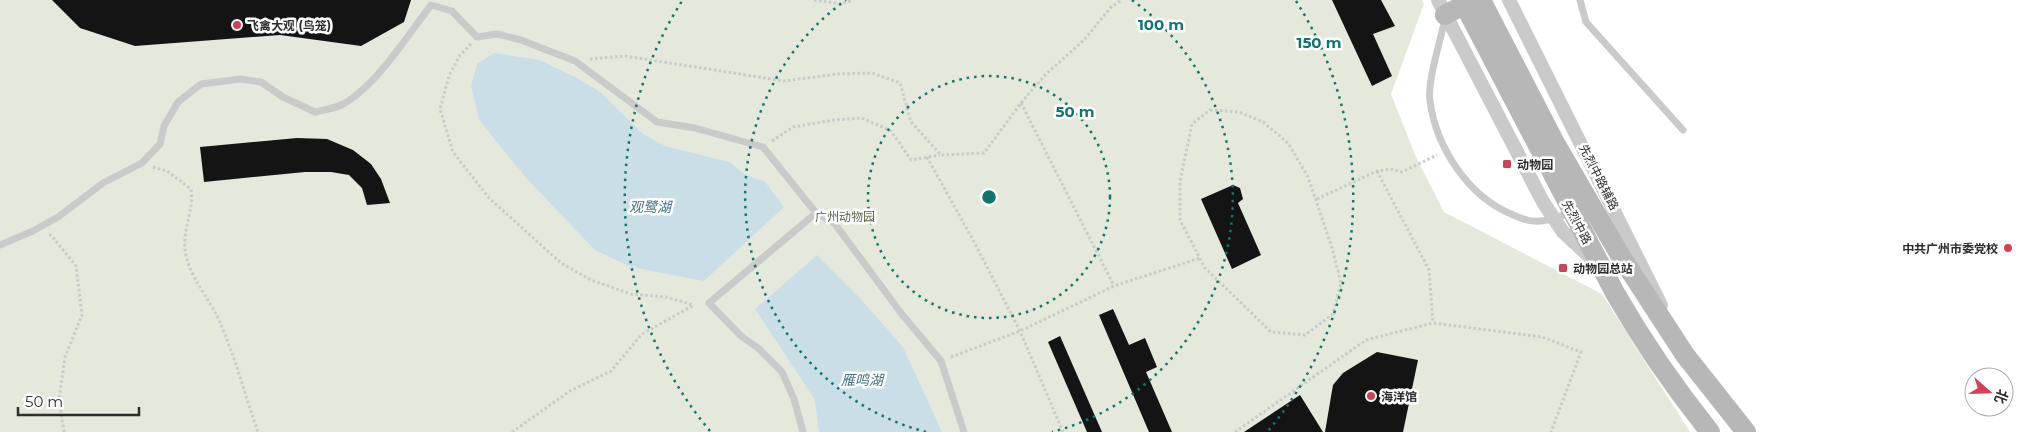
<svg xmlns="http://www.w3.org/2000/svg" width="2029" height="432" font-family="Montserrat,'Noto Sans SC',sans-serif">
<style>
.green{fill:#e4e9dc}
.water{fill:#cadee7}
.building{fill:#141414}
.lines{fill:none;stroke-linecap:round;stroke-linejoin:round}
.path{stroke:#cacaca;stroke-width:3;stroke-dasharray:2.5 2.5;stroke-linecap:butt}
.service{stroke:#cacaca;stroke-width:7}
.minor{stroke:#cacaca;stroke-width:14}
.secondary{stroke:#b7b7b7;stroke-width:20}
.ring{fill:none;stroke:#0f766e;stroke-width:2.5;stroke-dasharray:2.5 5}
.poi-dot{fill:#d34056;stroke:#fff;stroke-width:2}
.labels{text-anchor:middle;dominant-baseline:central;stroke-width:5;stroke-linejoin:round;paint-order:stroke}
.poi-label{font-size:12px;font-weight:bold;fill:#2d2d2d;stroke:#fff;text-anchor:start}
.street-label{font-size:12px;fill:#2d2d2d;stroke:#fff}
.park-label{font-size:12px;fill:#53643f;stroke:#fff}
.water-label{font-size:14px;font-style:italic;fill:#447287;stroke:#fff}
.centre{fill:#0f766e;stroke:#fff;stroke-width:2.5}
.ring-label{font-size:15px;text-anchor:middle;font-weight:bold;fill:#0f766e;stroke:#fff;stroke-width:5;stroke-linejoin:round;paint-order:stroke}
</style>
<rect width="100%" height="100%" fill="#fff"/>
<!-- green -->
<polygon class="green" points="0,0 1422,0 1424,4 1391,94 1415,155 1444,212 1602,294 1690,432 0,432"/>
<!-- water -->
<g class="water">
<polygon points="494,53 540,60 577,78 599,91 643,134 665,146 730,162 744,174 765,182 784,207 704,281 631,267 595,250 528,180 495,140 479,119 471,86 477,64"/>
<polygon points="817,255 859,297 903,347 942,432 819,432 815,400 755,309"/>
</g>
<!-- building -->
<g class="building">
<polygon points="52,0 411,0 404,22 361,46 280,35 135,46 80,28"/>
<polygon points="1332,0 1381,0 1395,26 1373,34 1392,76 1372,86"/>
<polygon points="297,138 327,139 353,150 371,164 381,179 390,203 367,205 362,188 349,175 331,172 305,172 204,182 200,147"/>
<polygon points="1233,185 1240,188 1243,199 1238,203 1261,255 1232,269 1201,199"/>
<polygon points="1113,309 1129,345 1145,338 1157,367 1146,372 1172,432 1149,432 1099,315"/>
<polygon points="1060,336 1102,432 1087,432 1048,342"/>
<polygon points="1377,352 1418,360 1403,432 1325,432 1333,385 1343,373"/>
<polygon points="1300,395 1323,432 1244,432"/>
</g>
<g class="lines">
<!-- path -->
<g class="path">
<polyline points="814,0 841,4 853,0"/>
<polyline points="471,44 460,55 449,76 440,109 453,152 489,198 561,263 591,280 631,294 666,297 693,305"/>
<polyline points="590,59 625,56 784,81 837,74 872,73 900,83 911,122 941,155 984,153 1021,103 1045,75 1084,40 1111,7 1122,0"/>
<polyline points="1021,103 1114,286"/>
<polygon points="1210,110 1239,112 1263,122 1288,143 1308,177 1332,248 1341,283 1333,314 1305,335 1271,332 1205,268 1180,220 1180,181 1192,124"/>
<polyline points="772,141 793,127 834,120 862,118 891,131 911,160 940,155"/>
<polyline points="927,157 973,240 1020,331 1063,432"/>
<path d="M153,167L167,171L191,189C194,210 183,228 185,249C188,276 208,296 219,320C235,356 245,395 258,432"/>
<polyline points="1377,171 1429,270 1433,323"/>
<polyline points="1317,199 1377,171 1390,169 1402,172 1437,155"/>
<polyline points="49,235 51,235 76,266 82,315 65,357 59,400 64,432"/>
<polyline points="951,357 1020,331 1114,286 1200,258"/>
<polyline points="512,432 570,391 611,371 642,334 694,305"/>
<polyline points="1235,432 1366,340 1433,323 1542,337 1581,352 1551,432"/>
</g>
<!-- service -->
<g class="service">
<polyline points="1580,0 1586,22 1683,130"/>
<path d="M1445,18C1441,40 1427,81 1430,101C1436,147 1468,196 1511,214C1518,217 1526,221 1533,221C1546,222 1558,217 1570,213"/>
<path d="M0,245L33,231L58,217L103,183L142,163L160,144L164,126L178,102L201,84L241,79L261,82L283,97L315,112C323,110 333,109 341,105C374,89 408,35 431,5L452,11L477,37L497,34L521,40L575,61L657,122L695,128L763,147L816,213L835,224L901,313L941,361L964,432"/>
<polyline points="803,432 794,399 782,372 758,348 741,336 709,303 816,213"/>
</g>
<!-- minor -->
<g class="minor">
<polyline points="1438,0 1543,202 1563,232 1594,261"/>
<polyline points="1509,0 1661,305"/>
</g>
<!-- secondary -->
<g class="secondary">
<path d="M1462,0L1615,293C1643,342 1674,387 1710,432"/>
<polyline points="1481,0 1555,143 1620,255 1685,355 1746,432"/>
<polyline points="1445,15 1464,5"/>
</g>
</g>
<!-- distance rings -->
<g class="ring">
<circle cx="989" cy="197" r="121"/>
<path d="M926 432A243 243 0 0 1 846 0M1132 0A243 243 0 0 1 1052 432"/>
<path d="M710 431A364 364 0 0 1 682 1M1296 1A364 364 0 0 1 1268 431"/>
</g>
<!-- markers -->
<g class="poi-dot">
<circle cx="237" cy="25" r="5"/>
<rect x="1502" y="159" width="10" height="10" rx="2.5"/>
<circle cx="2008" cy="248" r="5"/>
<rect x="1558" y="263" width="10" height="10" rx="2.5"/>
<circle cx="1371" cy="396" r="5"/>
</g>
<g class="labels">
<!-- poi labels -->
<g class="poi-label">
<text x="247" y="25">飞禽大观 (鸟笼)</text>
<text x="1517" y="164">动物园</text>
<text x="1998" y="248" text-anchor="end">中共广州市委党校</text>
<text x="1573" y="268">动物园总站</text>
<text x="1381" y="396">海洋馆</text>
</g>
<!-- street labels -->
<g class="street-label">
<text transform="translate(1599 177) rotate(63)">先烈中路辅路</text>
<text transform="translate(1577 222) rotate(62)">先烈中路</text>
</g>
<!-- park labels -->
<g class="park-label">
<text x="845" y="216">广州动物园</text>
</g>
<!-- water labels -->
<g class="water-label">
<text x="650" y="207">观鹭湖</text>
<text x="862" y="380">雁鸣湖</text>
</g>
</g>
<circle cx="989" cy="197" r="8" class="centre"/>
<g class="ring-label">
<text x="1161" y="30">100 m</text>
<text x="1319" y="48">150 m</text>
<text x="1075" y="117">50 m</text>
</g>
<!-- north arrow -->
<g transform="translate(1989 392) rotate(110)"><circle r="24" fill="#ffffff" stroke="#ababab"/>
<path d="M0-4L9 19L0 12L-9 19Z" fill="#d34056"/>
<text y="-8" font-size="14" font-weight="bold" text-anchor="middle" fill="#2d2d2d">北</text>
</g>
<!-- scale -->
<path d="M18 407v8h121v-8" fill="none" stroke="#2d2d2d" stroke-width="2.5"/>
<text x="25" y="407" font-size="15" fill="#2d2d2d" stroke="#ffffff" stroke-width="4" paint-order="stroke">50 m</text>
</svg>
